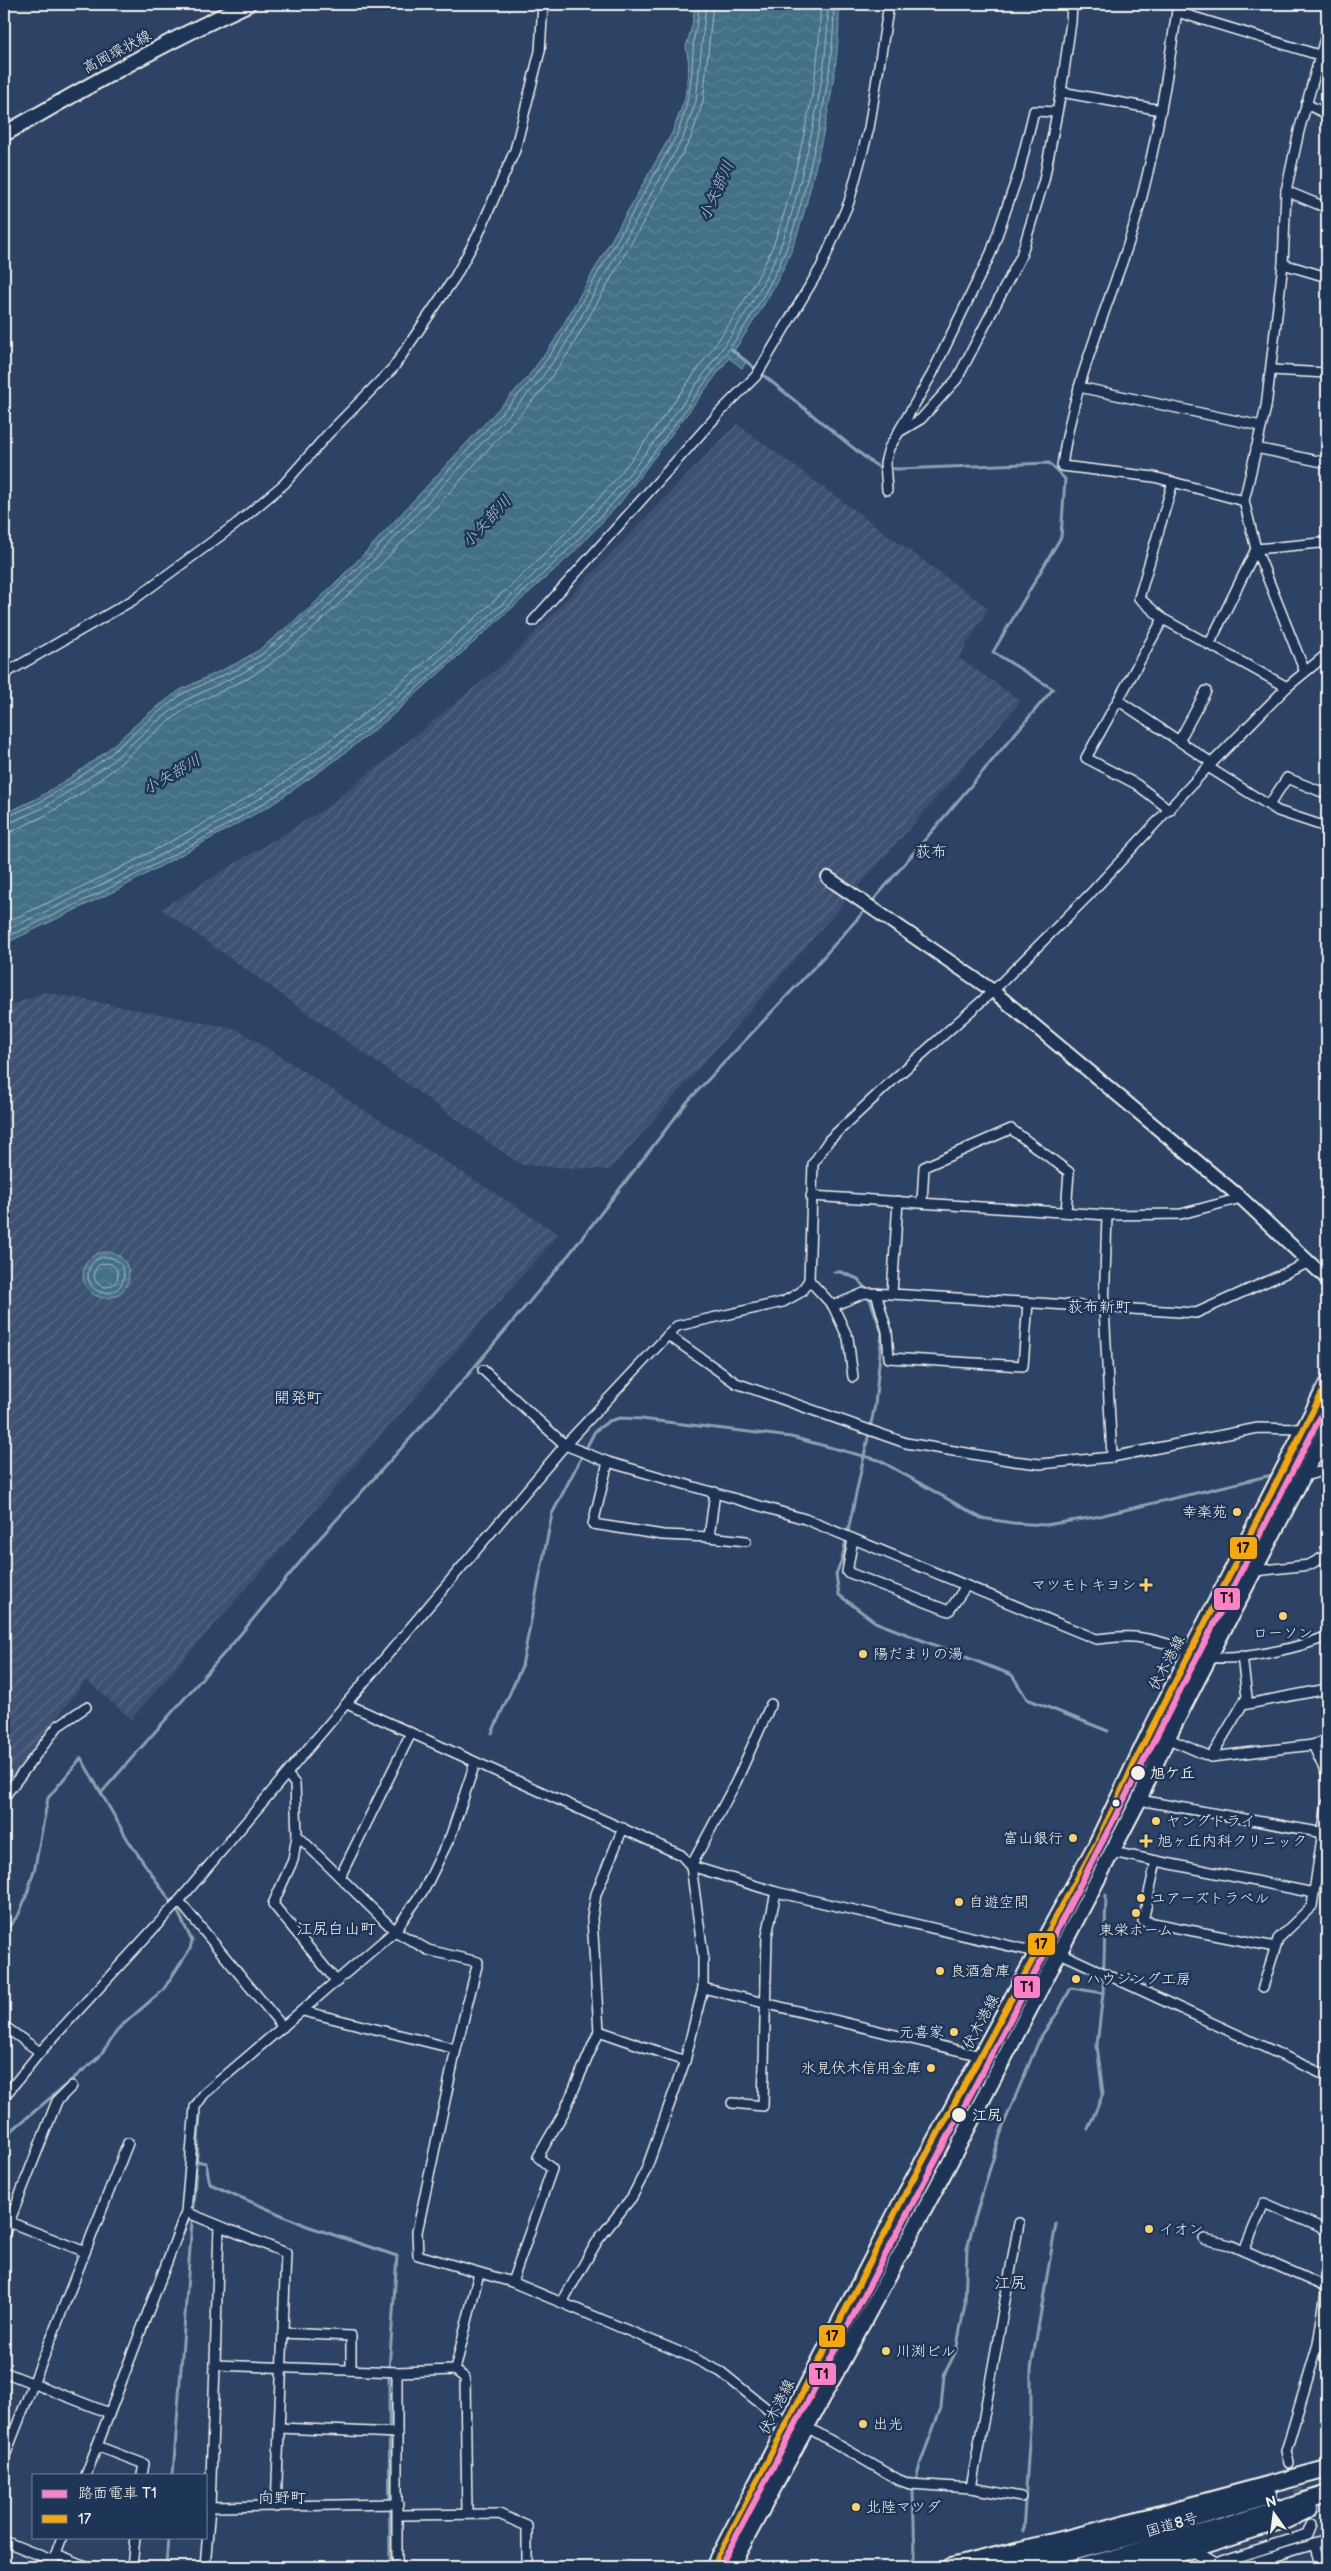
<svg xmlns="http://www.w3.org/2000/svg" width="1331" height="2571" font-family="'Balsamiq Sans','Klee One',sans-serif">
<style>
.industrial{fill:url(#industrial-furrows)}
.water{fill:url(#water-waves);stroke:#8aa3ae}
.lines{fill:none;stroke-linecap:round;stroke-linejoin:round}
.shore{stroke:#adbdc1;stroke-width:1}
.stream{stroke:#8aa3ae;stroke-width:3}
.street-tunnel{stroke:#4a5d7a;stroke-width:9;stroke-dasharray:9 4.5;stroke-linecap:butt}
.street-casing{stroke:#f4f1e8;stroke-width:12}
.secondary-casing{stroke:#f4f1e8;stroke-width:16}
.primary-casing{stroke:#f4f1e8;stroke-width:18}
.highway-casing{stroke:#f4f1e8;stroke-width:20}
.street{stroke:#1d3557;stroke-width:9}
.secondary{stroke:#1d3557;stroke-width:12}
.primary{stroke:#1d3557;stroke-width:14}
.highway{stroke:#1d3557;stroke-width:16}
.tram{stroke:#f4f1e8;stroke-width:1}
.bus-1-casing{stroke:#1d3557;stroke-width:10}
.bus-1{stroke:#f7a806;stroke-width:6}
.tram-1-casing{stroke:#1d3557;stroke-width:10}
.tram-1{stroke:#ff80c5;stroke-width:6}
.poi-dot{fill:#ffd166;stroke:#1d3557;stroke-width:2}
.stop-dot{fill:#f4f1e8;stroke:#1d3557;stroke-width:2}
.labels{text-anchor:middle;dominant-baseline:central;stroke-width:5;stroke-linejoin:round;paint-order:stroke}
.street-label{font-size:15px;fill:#f4f1e8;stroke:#1d3557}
.poi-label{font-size:15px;fill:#f4f1e8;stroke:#1d3557;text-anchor:start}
.stop-label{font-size:15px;font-weight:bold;fill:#f4f1e8;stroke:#1d3557;text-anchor:start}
.water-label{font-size:16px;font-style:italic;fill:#b6c4c6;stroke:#1d3557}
.neighbourhood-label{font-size:16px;fill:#f4f1e8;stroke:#1d3557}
.line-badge{stroke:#1d3557;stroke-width:2}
.pale-badge-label{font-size:14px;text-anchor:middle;font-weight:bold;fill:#111}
</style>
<defs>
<pattern id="industrial-furrows" width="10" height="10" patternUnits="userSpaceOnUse" patternTransform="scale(1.25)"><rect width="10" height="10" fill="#3c5173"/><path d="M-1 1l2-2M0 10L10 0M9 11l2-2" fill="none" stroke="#596a87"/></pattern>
<pattern id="water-waves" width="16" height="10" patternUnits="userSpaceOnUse" patternTransform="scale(1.25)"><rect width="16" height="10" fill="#436f87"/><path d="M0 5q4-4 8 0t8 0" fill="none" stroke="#5f8498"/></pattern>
</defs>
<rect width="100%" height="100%" fill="#2c4366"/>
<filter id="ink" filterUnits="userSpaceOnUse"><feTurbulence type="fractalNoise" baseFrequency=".02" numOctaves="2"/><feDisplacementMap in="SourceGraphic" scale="10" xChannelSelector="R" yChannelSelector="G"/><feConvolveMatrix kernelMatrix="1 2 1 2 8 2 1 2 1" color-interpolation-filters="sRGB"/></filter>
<g filter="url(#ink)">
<!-- industrial -->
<g class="industrial">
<polygon points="737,424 988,608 959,658 1021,701 610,1170 521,1165 161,909 329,806 509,659"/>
<polygon points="44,992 237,1029 559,1234 131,1719 86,1680 4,1787 4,1008"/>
</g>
<!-- water -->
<g class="water">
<path d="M695,4H839C840,60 828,114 815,169C807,201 800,233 786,263C771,295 753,323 733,352L746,363L742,368L729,358L619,504L572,554L388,719L333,762L271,805L121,888L4,944V814L38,798L71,777L103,754L148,714L180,690L237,663L259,650L310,608L365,553L527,378L553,343L672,133L685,99L689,64L686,47L692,26Z"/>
<circle cx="106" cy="1275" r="23"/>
</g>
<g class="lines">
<!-- shore -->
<g class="shore">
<path d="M4,818L40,802L74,781L106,758L151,718L182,694L239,668L262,654L313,611L369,557L531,381L557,345L677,135C688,105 692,83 693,51C693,35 699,20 699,4"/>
<polyline points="4,825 43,808 77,786 110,763 155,723 186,700 242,673 265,659 318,616 373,561 536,385 563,348 683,138 696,101 706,4"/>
<polyline points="4,832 13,831 46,815 82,793 115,768 160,728 189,706 247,679 269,665 306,635 378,567 437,506 542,390 569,352 690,140 703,102 713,4"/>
<path d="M4,923C92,883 181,840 263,788C326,746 385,698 441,648C497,599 551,550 601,496C634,459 663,417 692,377C720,338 748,300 768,257C782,227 789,195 797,164C810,110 821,59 820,4"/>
<path d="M4,931C93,890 182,847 265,795C330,754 389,705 446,654C502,605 557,555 607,500C640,463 670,421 699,381C727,342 755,303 775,259C789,229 796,197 804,165C817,111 828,59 828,4"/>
<path d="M4,938C94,897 183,853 267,801C331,762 389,713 445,663C502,612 560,561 612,504C645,467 675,424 704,384C733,344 761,306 781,261C795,231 802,199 810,167C823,112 834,60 834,4"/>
<circle cx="106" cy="1275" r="18"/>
<circle cx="106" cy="1275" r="12"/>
</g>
<!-- stream -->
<g class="stream">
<polyline points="731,349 867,459 880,468 899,469 1049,463 1065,479 1061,537 993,652 1053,689 871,903"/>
<polyline points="834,1272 841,1272 858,1279 867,1291 882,1333 875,1405 842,1559 836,1574 839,1595 875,1622 1012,1675 1027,1699 1108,1731"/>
<polyline points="1315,1462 1327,1459"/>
<polyline points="1286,1471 1302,1466"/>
<polyline points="492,1733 522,1666 552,1514 595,1431 609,1421 620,1418 641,1419 791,1437 863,1456 879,1460 981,1518 1013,1523 1046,1525 1095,1517 1276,1474"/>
<polyline points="102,1792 234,1642 319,1539 466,1377 567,1257 688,1101 817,964 867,908"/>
<polyline points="4,1933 19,1914 27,1894 35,1867 48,1798 81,1758 128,1840 178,1912 192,1941 190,1949 163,1990 119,2028 99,2057 4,2137"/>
<polyline points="1088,2129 1103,2094 1097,2045 1103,1993 1106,1895"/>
<polyline points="196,2161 206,2163 210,2184 307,2226 397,2256 389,2370 390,2567"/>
<polyline points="173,2475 200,2115"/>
<polyline points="1023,2531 1031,2415 1031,2369 1056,2224"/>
<polyline points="912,2564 915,2555 913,2492 921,2461 941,2408 944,2375 956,2351 965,2304 967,2249 974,2221 1003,2126 1040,2038 1058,2012 1071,1988 1103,1993"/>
<polyline points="166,2567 168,2537"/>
</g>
<!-- street-tunnel -->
<polyline class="street-tunnel" points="1289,2463 1311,2525"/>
<!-- street casing -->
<g class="street-casing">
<g id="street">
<path d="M1178,4C1166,85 1153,167 1128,245C1103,319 1072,389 1062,466L1154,477L1244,501"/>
<polyline points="1177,12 1319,55"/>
<polyline points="1061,92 1161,110"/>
<polyline points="1306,104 1327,114"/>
<polyline points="1286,191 1327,208"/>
<polyline points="1283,264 1327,277"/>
<polyline points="1271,370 1327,373"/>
<polyline points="1079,387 1261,426"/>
<polyline points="899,431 932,374 991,253 1019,172 1034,111 1057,112"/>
<polyline points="1256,448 1327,463"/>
<polyline points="887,490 885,463 889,448 899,432 921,419 957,379 1021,256 1044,180 1061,92 1071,22 1072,4"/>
<polyline points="1163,619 1139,598 1173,482"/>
<polyline points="533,621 722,410 756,376 821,267 849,202 869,128 889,4"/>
<polyline points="1209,645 1256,549 1320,543"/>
<polyline points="1305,672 1256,549 1244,501 1266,407 1283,264 1286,191 1299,131 1327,31"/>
<polyline points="4,674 133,600 235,525 284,484 328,434 393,368 455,277 478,235 515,150 540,51 543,4"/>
<polyline points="1119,701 1212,763"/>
<polyline points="1179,741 1206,691"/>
<polyline points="1208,767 1278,811 1323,826"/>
<polyline points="1269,805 1287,778 1327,794"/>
<polyline points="1170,810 1136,784 1086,758 1163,619 1287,687"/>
<polyline points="811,1196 1107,1215 1181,1214 1241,1198"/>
<polyline points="898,1201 892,1294 1196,1313 1310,1262"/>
<polyline points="922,1202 924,1167 1011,1129 1069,1172 1066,1212"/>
<polyline points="1107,1215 1104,1308 1112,1457"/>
<polyline points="809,1280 833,1306 848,1338 853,1377"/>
<polyline points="876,1293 887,1331 889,1358 1023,1366 1028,1303"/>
<polyline points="833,1306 864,1293 892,1294"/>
<polyline points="668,1335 736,1383 906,1443 1014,1461 1040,1464 1112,1457 1258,1428 1303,1429"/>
<path d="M483,1370L565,1445L608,1462L805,1519L1096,1639C1108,1638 1122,1636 1134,1637C1161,1639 1186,1651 1212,1657C1237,1662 1303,1647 1327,1636"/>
<polyline points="608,1462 593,1524 663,1535 709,1537 715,1492"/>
<polyline points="1304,1476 1327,1470"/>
<polyline points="709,1537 746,1541"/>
<polyline points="853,1539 847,1572 949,1611 966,1586"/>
<polyline points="1255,1571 1309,1565 1327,1555"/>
<polyline points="347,1704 681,1855 691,1866 703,1954 703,1988 685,2061 646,2170 632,2197 598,2240 562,2302"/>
<polyline points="1242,1705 1327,1689"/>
<polyline points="1150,1731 1211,1757 1313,1745 1327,1739"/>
<polyline points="1313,1745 1327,1775"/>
<polyline points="1211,1757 1247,1697 1242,1656"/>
<polyline points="287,1774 295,1784 297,1835 395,1931 428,1950 478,1962 456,2049 417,2232 418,2255 512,2282 689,2356 721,2372 786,2424 814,2431 899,2480 910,2484 971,2488 1021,2497"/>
<polyline points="4,1797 58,1726 86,1707"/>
<polyline points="1139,1800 1324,1833"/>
<polyline points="297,1835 293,1860 273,1904 337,1982"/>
<polyline points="1112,1852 1314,1893"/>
<polyline points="1156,1861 1143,1921 1275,1947"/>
<polyline points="691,1866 776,1892 1036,1952 1058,1952 1327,2076"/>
<polyline points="691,1866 736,1782 771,1704"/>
<polyline points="340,1877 411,1733"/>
<polyline points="179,1901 283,2027"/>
<polyline points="1263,1987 1278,1939 1312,1906 1327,1803"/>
<polyline points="703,1988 981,2056"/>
<polyline points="303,2011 456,2049"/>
<polyline points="4,2026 40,2052"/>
<polyline points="599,2031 685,2061"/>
<polyline points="4,2097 40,2052 179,1901 565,1445 668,1335 677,1326 783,1302 801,1292 809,1280 813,1164 829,1140 894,1079 993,991 1089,895 1208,767 1287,687 1327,654"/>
<polyline points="732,2103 763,2106 767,1936 776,1892"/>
<polyline points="186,2212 286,2253 276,2507"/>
<polyline points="4,2220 83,2251"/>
<polyline points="4,2235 57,2101 72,2086"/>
<polyline points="1204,2239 1230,2245 1326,2287"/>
<polyline points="1244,2251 1264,2203 1327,2230"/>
<polyline points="512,2282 552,2169 538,2157 564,2112 599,2031 592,1918 596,1894 623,1828"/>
<polyline points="283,2333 351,2336 351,2370"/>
<polyline points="215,2365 219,2227"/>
<polyline points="455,2370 479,2273"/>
<polyline points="4,2372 109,2413"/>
<polyline points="279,2428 397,2433"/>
<polyline points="97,2446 144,2464 142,2475"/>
<polyline points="4,2458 128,2143"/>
<polyline points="1289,2463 1286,2451 1318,2344 1327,2286"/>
<polyline points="86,2475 186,2212 195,2107 204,2094 395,1931 425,1888 451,1835 475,1763"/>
<polyline points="971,2488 1019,2223"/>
<polyline points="210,2507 398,2504"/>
<polyline points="398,2515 499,2514 527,2526 527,2567"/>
<polyline points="4,2541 54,2561"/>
<polyline points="1313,2544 1320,2567"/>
<polyline points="1192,2551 1215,2564 1307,2535 1311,2525"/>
<polyline points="56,2554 89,2567"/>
<polyline points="51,2567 62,2537"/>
<polyline points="132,2567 135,2537"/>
<polyline points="205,2567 210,2507 215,2365 397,2372"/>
<polyline points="397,2567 397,2372 455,2370 465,2378 467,2513"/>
<polyline points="1238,2567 1327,2540"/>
</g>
</g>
<!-- secondary casing -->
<g class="secondary-casing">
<polyline id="secondary" points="828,878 993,991 1241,1198 1327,1279"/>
</g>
<!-- primary casing -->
<g class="primary-casing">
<g id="primary">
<path d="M4,134C84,89 164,42 248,4"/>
<polyline points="713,2567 906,2192 1096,1844 1150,1731 1327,1383"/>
<polyline points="731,2567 949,2164 1139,1800 1167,1739 1327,1430"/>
</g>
</g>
<!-- highway casing -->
<g class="highway-casing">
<g id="highway">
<polyline points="951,2567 1086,2534 1327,2469"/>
<polyline points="1014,2567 1156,2530 1267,2496"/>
<polyline points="1082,2567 1220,2528 1327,2494"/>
<polyline points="1136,2567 1286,2520 1309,2509"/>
</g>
</g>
<!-- street -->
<use href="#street" class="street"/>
<!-- secondary -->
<use href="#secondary" class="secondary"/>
<!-- primary -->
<use href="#primary" class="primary"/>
<!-- highway -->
<use href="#highway" class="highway"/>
<!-- tram -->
<polyline class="tram" points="720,2567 1040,1963 1327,1404"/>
<!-- bus-1 casing -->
<g class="bus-1-casing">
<polyline id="bus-1" points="713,2567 906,2192 1096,1844 1150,1731 1327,1383"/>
</g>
<!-- bus-1 -->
<use href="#bus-1" class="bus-1"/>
<!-- tram-1 casing -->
<g class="tram-1-casing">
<polyline id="tram-1" points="720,2567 1040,1963 1327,1404"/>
</g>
<!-- tram-1 -->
<use href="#tram-1" class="tram-1"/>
</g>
</g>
<!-- markers -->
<g class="poi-dot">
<circle cx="1237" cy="1512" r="5"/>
<path d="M1143.5 1577.5h5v5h5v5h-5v5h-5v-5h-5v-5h5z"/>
<circle cx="1283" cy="1616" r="5"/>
<circle cx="863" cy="1654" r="5"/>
<circle cx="1156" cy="1821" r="5"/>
<circle cx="1073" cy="1838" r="5"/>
<path d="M1143.5 1833.5h5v5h5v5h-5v5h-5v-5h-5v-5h5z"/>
<circle cx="1141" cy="1898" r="5"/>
<circle cx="959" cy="1902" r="5"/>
<circle cx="1136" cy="1913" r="5"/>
<circle cx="940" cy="1971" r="5"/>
<circle cx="1076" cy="1979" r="5"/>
<circle cx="954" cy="2032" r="5"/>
<circle cx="931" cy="2068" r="5"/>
<circle cx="1149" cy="2229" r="5"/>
<circle cx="886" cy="2351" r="5"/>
<circle cx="863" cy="2424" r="5"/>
<circle cx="856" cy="2507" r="5"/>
</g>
<g class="stop-dot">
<circle cx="1138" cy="1773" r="8"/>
<circle cx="1116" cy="1803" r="4.5"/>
<circle cx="959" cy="2115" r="8"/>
</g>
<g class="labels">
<!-- street labels -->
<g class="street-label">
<text transform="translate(117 52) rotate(-28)">高岡環状線</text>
<text transform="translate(1167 1663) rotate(-62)">伏木港線</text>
<text transform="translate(981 2022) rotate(-62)">伏木港線</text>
<text transform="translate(777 2407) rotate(-63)">伏木港線</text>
<text transform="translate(1172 2525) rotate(-16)">国道8号</text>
</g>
<!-- poi labels -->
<g class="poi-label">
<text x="1227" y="1512" text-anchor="end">幸楽苑</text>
<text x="1136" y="1585" text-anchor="end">マツモトキヨシ</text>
<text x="1283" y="1633" text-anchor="middle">ローソン</text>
<text x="873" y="1654">陽だまりの湯</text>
<text x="1166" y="1821">ヤングドライ</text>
<text x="1063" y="1838" text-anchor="end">富山銀行</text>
<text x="1157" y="1841">旭ヶ丘内科クリニック</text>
<text x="1151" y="1898">ユアーズトラベル</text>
<text x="969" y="1902">自遊空間</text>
<text x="1136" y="1930" text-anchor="middle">東栄ホーム</text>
<text x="950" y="1971">良酒倉庫</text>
<text x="1086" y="1979">ハウジング工房</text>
<text x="944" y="2032" text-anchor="end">元喜家</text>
<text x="921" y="2068" text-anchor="end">氷見伏木信用金庫</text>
<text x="1159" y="2229">イオン</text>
<text x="896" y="2351">川渕ビル</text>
<text x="873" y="2424">出光</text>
<text x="866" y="2507">北陸マツダ</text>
</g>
<!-- stop labels -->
<g class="stop-label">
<text x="1150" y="1773">旭ケ丘</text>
<text x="972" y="2115">江尻</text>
</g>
<!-- water labels -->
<g class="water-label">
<text transform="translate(717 191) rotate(-66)">小矢部川</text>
<text transform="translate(487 522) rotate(-47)">小矢部川</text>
<text transform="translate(172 775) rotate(-30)">小矢部川</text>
</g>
<!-- neighbourhood labels -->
<g class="neighbourhood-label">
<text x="931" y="852">荻布</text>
<text x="1099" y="1307">荻布新町</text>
<text x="298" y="1398">開発町</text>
<text x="336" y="1929">江尻白山町</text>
<text x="1010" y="2283">江尻</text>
<text x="282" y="2498">向野町</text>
</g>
</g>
<g class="line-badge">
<rect x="1229" y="1536" width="29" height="24" rx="5" fill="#f7a806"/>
<rect x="1213" y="1587" width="28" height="24" rx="5" fill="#ff80c5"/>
<rect x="1027" y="1932" width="29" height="24" rx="5" fill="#f7a806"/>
<rect x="1013" y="1975" width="28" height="24" rx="5" fill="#ff80c5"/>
<rect x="818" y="2324" width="28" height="24" rx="5" fill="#f7a806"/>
<rect x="808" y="2362" width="29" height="24" rx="5" fill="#ff80c5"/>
</g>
<g class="pale-badge-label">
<text x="1243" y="1553">17</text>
<text x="1227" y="1603">T1</text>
<text x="1041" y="1949">17</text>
<text x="1027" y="1992">T1</text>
<text x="832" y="2341">17</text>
<text x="822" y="2379">T1</text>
</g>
<!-- margin -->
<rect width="1331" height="2571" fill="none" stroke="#1d3557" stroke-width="20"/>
<rect x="10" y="10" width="1311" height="2551" fill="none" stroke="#f4f1e8" stroke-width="2" filter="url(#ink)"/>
<!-- legend -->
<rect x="32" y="2474" width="175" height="65" fill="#1d3557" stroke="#738091"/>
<rect x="42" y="2490" width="25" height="8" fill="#ff80c5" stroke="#738091"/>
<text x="78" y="2498" font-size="15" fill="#f4f1e8">路面電車 T1</text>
<rect x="42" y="2515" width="25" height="8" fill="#f7a806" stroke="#738091"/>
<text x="78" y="2524" font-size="15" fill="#f4f1e8">17</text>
<!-- north arrow -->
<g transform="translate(1274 2514) rotate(346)" stroke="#1d3557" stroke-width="4" paint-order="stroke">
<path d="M0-4L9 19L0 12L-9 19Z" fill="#f4f1e8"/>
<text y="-8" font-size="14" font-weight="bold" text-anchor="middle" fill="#f4f1e8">N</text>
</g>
</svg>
